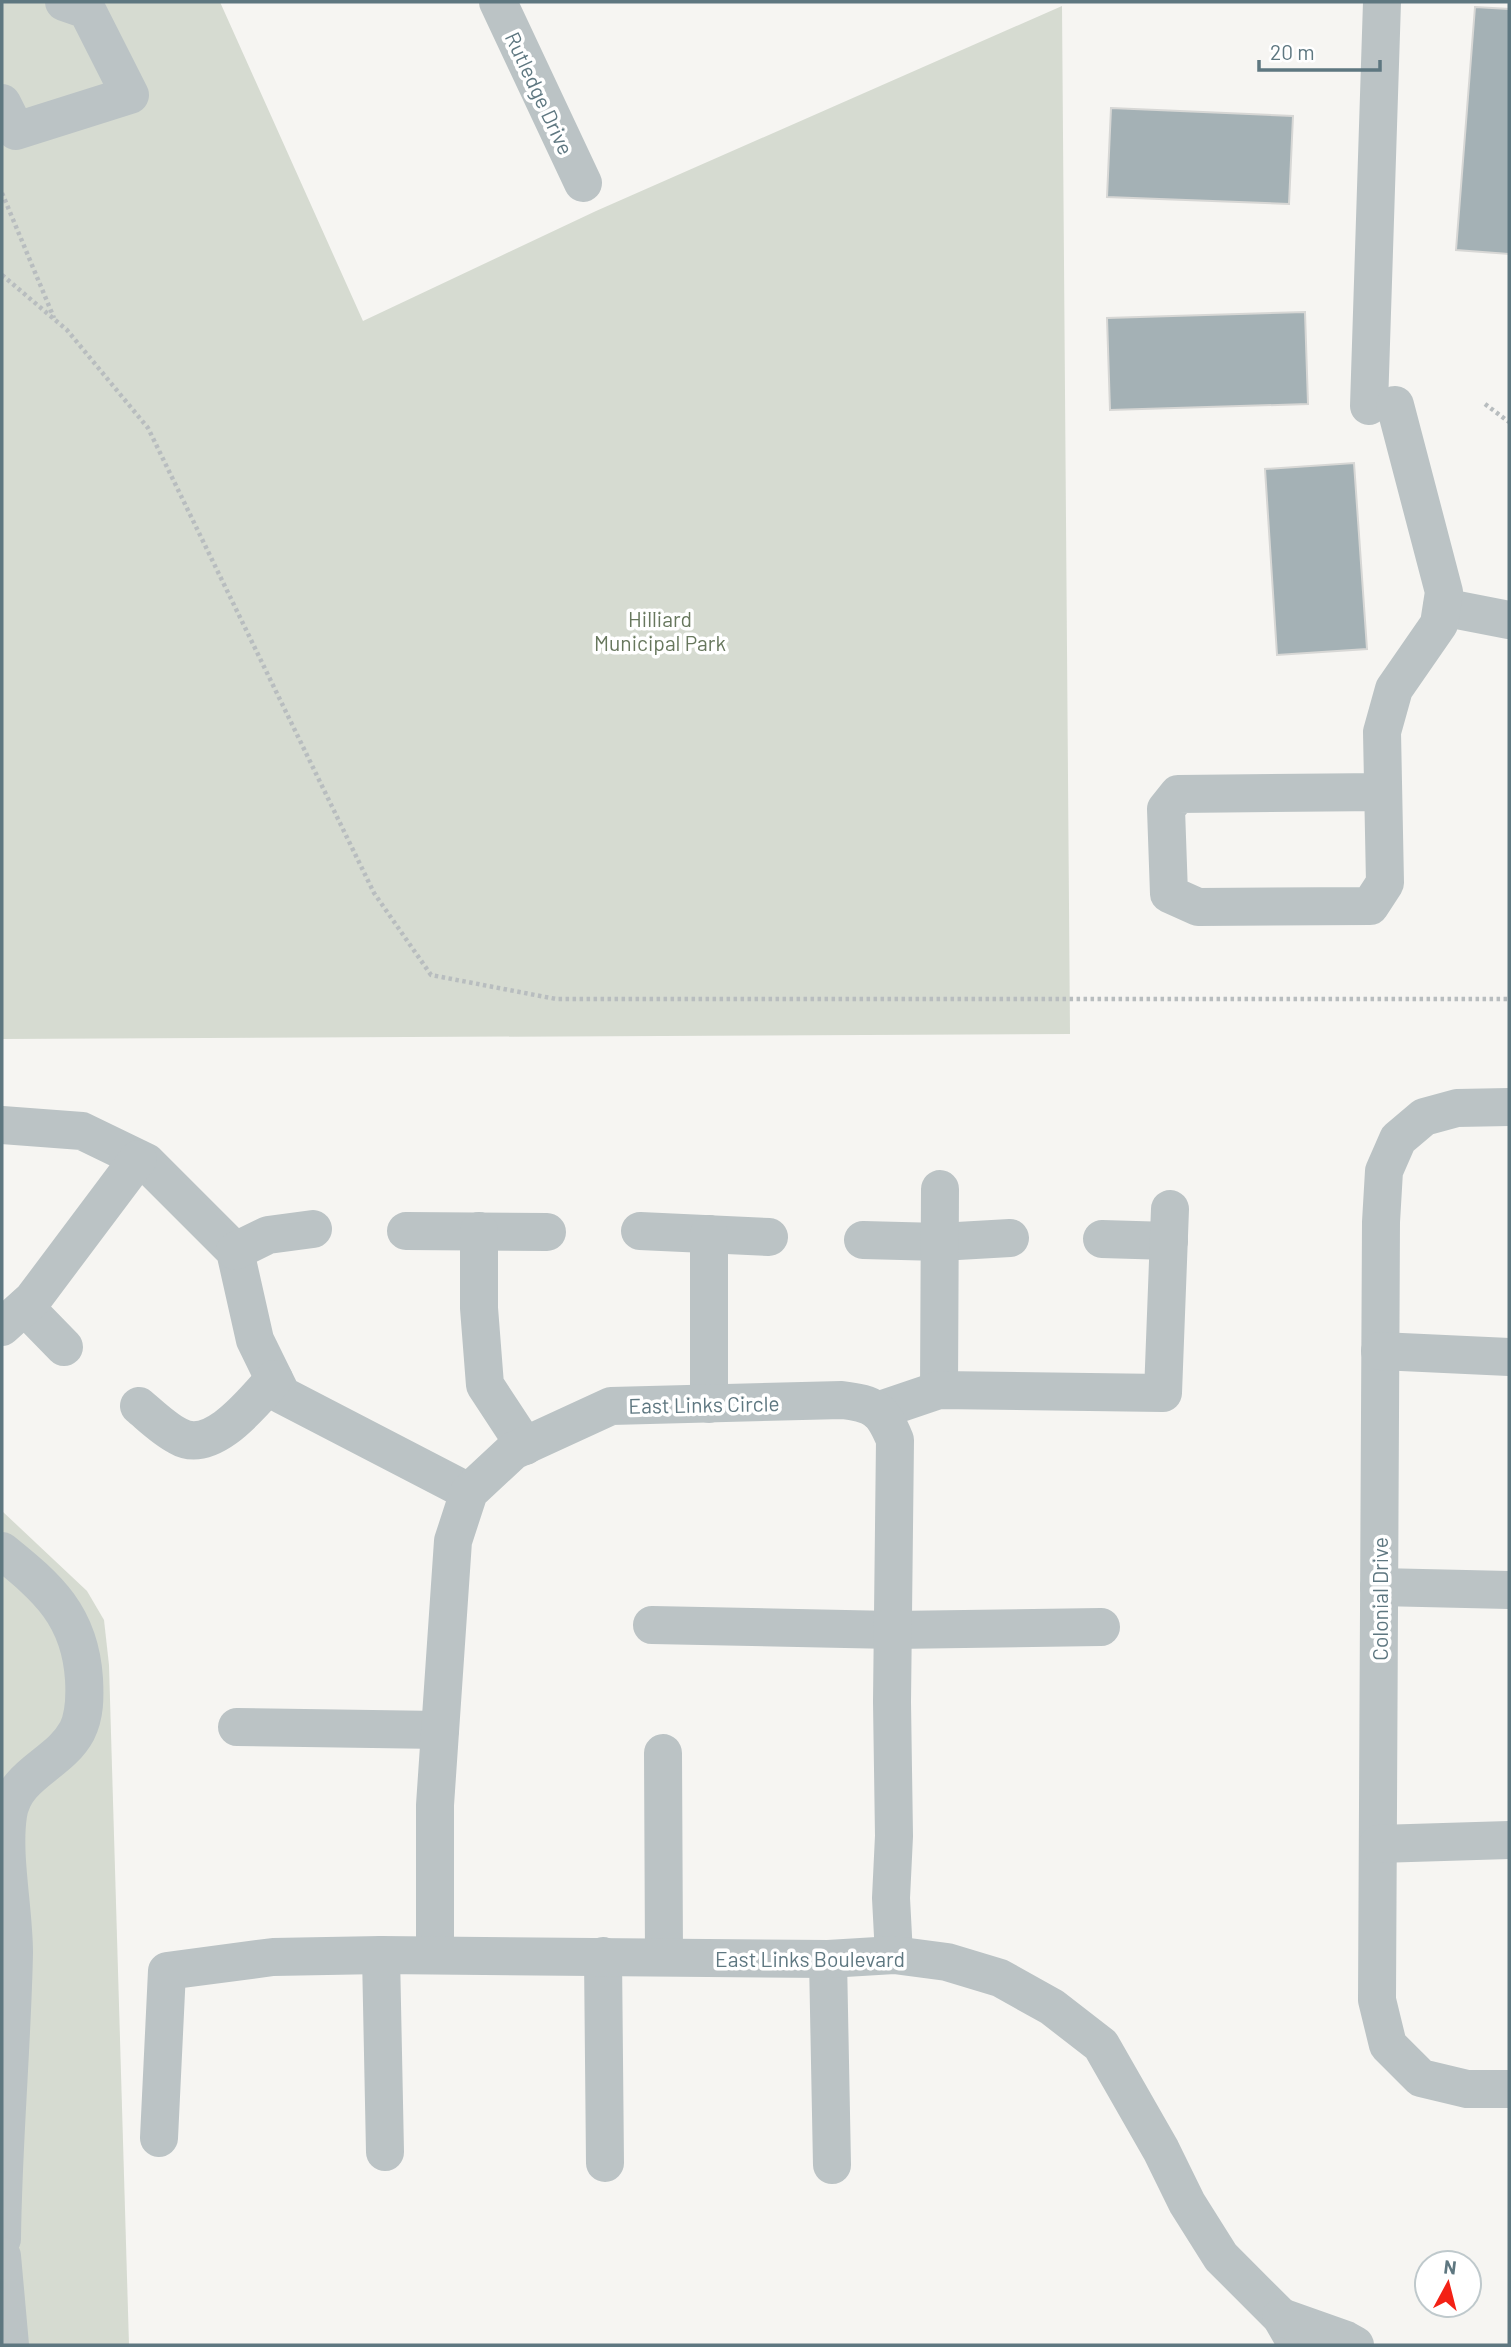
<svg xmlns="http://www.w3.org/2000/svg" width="1511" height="2347" font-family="Barlow,sans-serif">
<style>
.green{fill:#d6dbd1}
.building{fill:#a4b1b5;stroke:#d7d7d5;stroke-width:2}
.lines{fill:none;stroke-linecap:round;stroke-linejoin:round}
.path{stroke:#b8bdbf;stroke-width:4.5;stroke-dasharray:3.5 3.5;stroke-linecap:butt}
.minor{stroke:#bbc3c5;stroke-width:38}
.labels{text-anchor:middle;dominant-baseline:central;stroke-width:7;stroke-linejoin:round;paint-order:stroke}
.street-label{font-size:21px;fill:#5e7780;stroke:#fff}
.park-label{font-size:21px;fill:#67775d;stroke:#fff}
</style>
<rect width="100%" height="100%" fill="#f6f5f2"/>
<!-- green -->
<g class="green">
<polygon points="2,2 220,2 363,321 596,211 1062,6 1070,1034 2,1039"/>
<polygon points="2,1511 87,1591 104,1620 109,1665 129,2345 2,2345"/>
</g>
<!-- building -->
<g class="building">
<polygon points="1475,7 1509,9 1509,254 1456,250"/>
<polygon points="1111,108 1293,116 1289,204 1107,197"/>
<polygon points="1305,312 1308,404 1110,410 1107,318"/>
<polygon points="1354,463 1367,649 1277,655 1265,469"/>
</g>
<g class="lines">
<!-- path -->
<g class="path">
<polyline points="2,193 54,318"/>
<polyline points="2,275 67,330 148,428 374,893 431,975 556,999 1509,999"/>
<polyline points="1485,404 1509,422"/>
</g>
<!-- minor -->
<g class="minor">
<polyline points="498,2 583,183"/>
<polyline points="2,103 16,131 130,95 87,10 64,2"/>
<polyline points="1369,406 1382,2"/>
<polyline points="1442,607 1509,620"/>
<polyline points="1383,792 1178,794 1166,809 1169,894 1198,907 1370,906 1385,883 1382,732 1394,689 1439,624 1444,592 1395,405"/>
<polyline points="1509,1107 1457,1108 1424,1117 1398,1139 1384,1171 1381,1222 1377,2000 1388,2045 1421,2078 1467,2089 1509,2089"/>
<polyline points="2,1125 82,1131 146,1162 235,1251 255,1340 282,1395 469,1492"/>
<polyline points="406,1231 547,1232"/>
<polyline points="479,1231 479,1308 485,1385 525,1446"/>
<polyline points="640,1231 769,1237"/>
<polyline points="709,1234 709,1404"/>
<polyline points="1102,1239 1169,1241"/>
<polyline points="863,1240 940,1242 1010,1238"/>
<polyline points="235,1251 268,1235 313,1229"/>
<polyline points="25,1307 64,1347"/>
<polyline points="2,1327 33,1299 138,1159"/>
<polyline points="1380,1351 1509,1357"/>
<polyline points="939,1390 940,1189"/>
<path d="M139,1406C151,1416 164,1429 178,1436C212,1456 254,1401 274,1379"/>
<polyline points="877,1411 939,1390 1163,1393 1170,1209"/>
<path d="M2,1551C48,1588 80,1616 84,1679C85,1697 85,1715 77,1731C59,1765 14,1773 8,1815C2,1856 14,1910 14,1953C12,2048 3,2143 2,2239"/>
<polyline points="1379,1587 1509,1590"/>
<polyline points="652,1625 893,1630 1101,1627"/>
<polyline points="237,1727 440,1730"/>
<polyline points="663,1753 664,1957"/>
<polyline points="1378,1844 1509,1840"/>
<polyline points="381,1955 385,2152"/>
<path d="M435,1955V1805L453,1541L469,1492L513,1451L611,1406L842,1400C875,1404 882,1409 895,1440L892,1702L894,1836L891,1898L894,1955"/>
<polyline points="603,1956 605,2163"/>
<polyline points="828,1959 832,2165"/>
<polyline points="159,2138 167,1971 273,1957 381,1955 828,1959 894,1955 947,1962 1000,1978 1052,2007 1101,2045 1161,2150 1187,2203 1221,2257 1281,2317 1297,2345"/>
<polyline points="2,2256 10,2345"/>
<polyline points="1281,2317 1346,2340 1355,2345"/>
</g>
</g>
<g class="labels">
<!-- street labels -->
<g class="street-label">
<text transform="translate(540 93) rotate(65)">Rutledge Drive</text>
<text transform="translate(704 1404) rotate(-1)">East Links Circle</text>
<text transform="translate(1379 1599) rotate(-90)">Colonial Drive</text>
<text x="810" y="1958">East Links Boulevard</text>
</g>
<!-- park labels -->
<g class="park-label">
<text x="660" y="618">Hilliard<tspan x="660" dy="24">Municipal Park</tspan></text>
</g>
</g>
<!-- border -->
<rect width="1511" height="2347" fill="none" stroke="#5e7780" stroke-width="7"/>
<!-- north arrow -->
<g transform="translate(1448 2284) rotate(7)"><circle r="33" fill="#ffffff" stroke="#bfc9cc" stroke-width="2"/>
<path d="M0-5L12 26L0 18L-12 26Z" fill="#f32115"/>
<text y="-10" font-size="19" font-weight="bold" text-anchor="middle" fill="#5e7780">N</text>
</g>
<!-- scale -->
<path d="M1259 60v10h121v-10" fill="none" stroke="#5e7780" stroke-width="3.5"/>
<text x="1270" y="60" font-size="21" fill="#5e7780" stroke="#ffffff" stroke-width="5" paint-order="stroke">20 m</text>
</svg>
